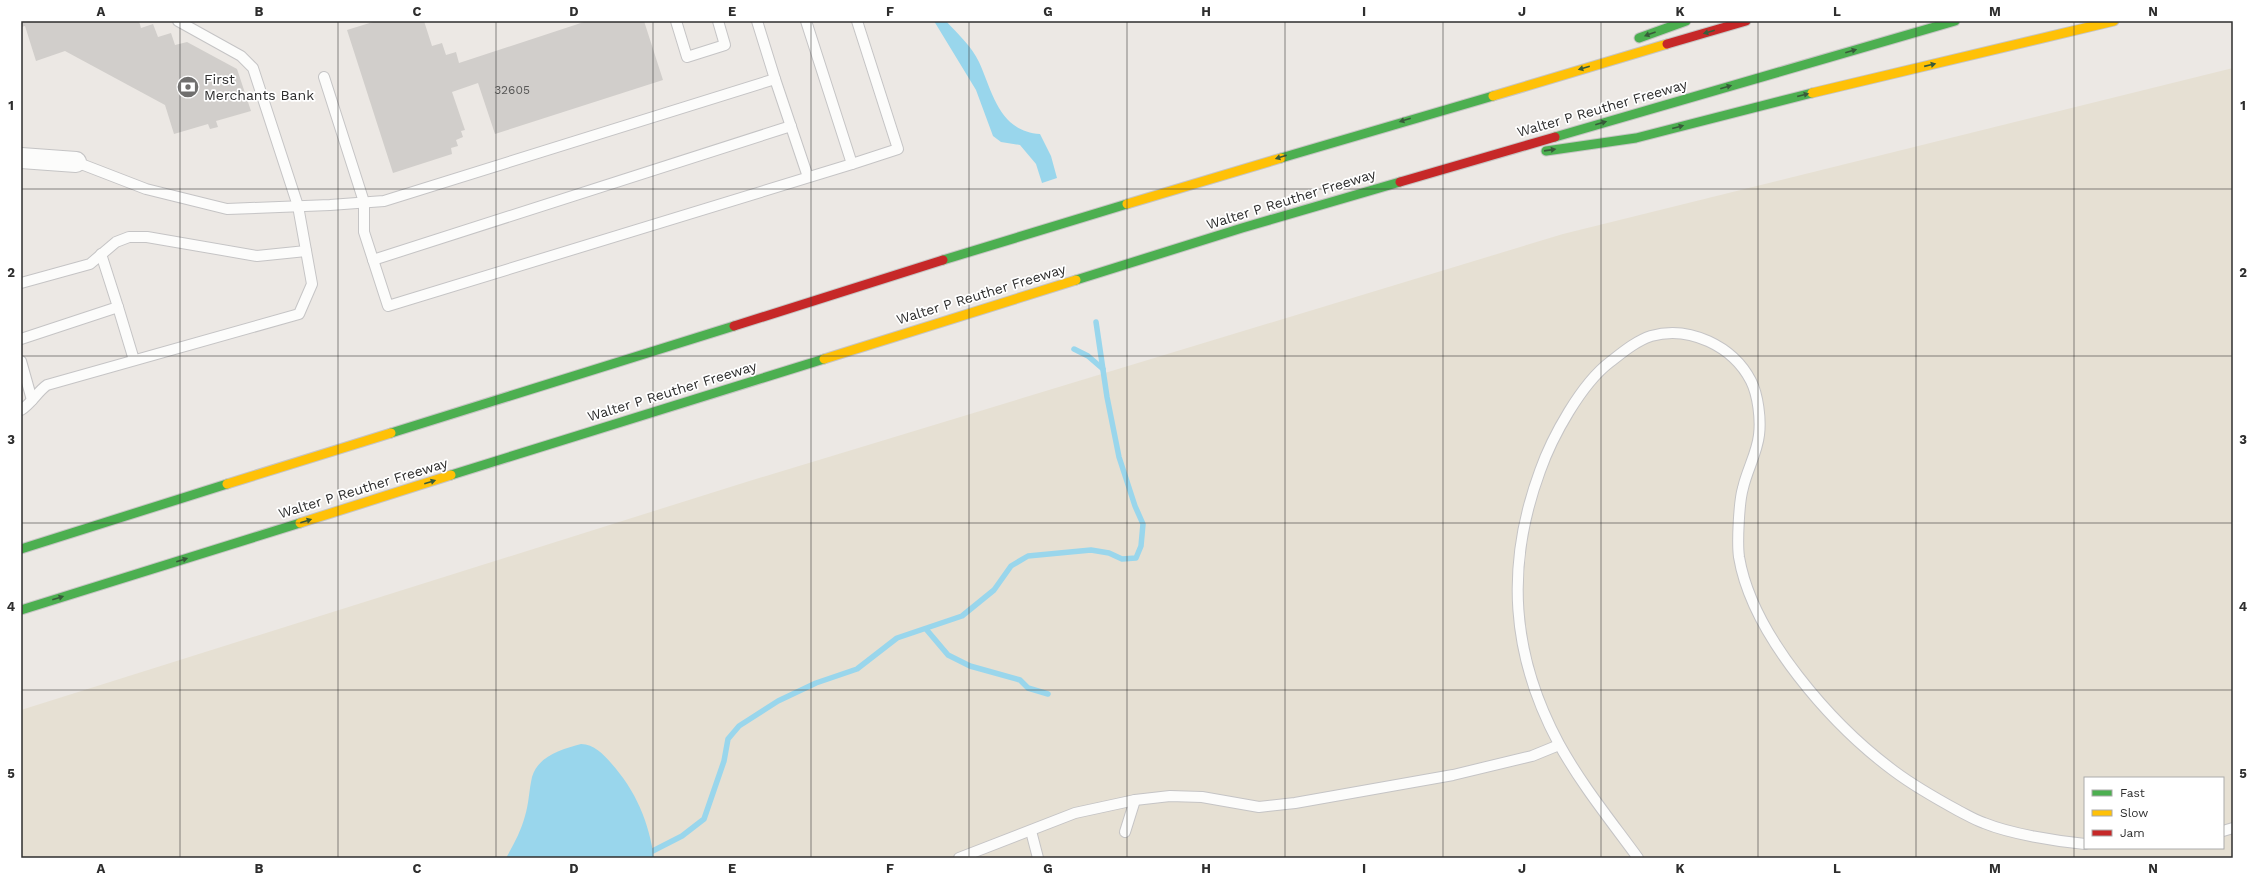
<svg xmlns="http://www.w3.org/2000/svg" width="2254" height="879" font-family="'Work Sans',sans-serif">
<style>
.education{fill:#e6e0d3;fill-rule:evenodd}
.water{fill:#99d6ec}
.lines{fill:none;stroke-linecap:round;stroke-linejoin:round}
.stream{stroke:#99d6ec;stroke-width:5.5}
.building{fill:#d1cecb}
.lane-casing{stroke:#c5c4c5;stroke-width:12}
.street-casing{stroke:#c5c4c5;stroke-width:22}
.fast-casing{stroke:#c6c5c4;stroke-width:11}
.slow-casing{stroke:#c6c5c4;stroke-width:11}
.jam-casing{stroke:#c6c5c4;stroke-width:11}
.lane{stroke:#fcfcfb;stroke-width:10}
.street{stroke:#fcfcfb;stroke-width:20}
.fast{stroke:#4caf50;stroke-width:9}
.slow{stroke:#ffc107;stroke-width:9}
.jam{stroke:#c62828;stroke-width:9}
.oneway{fill:#385b3a}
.grid{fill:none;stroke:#2e2e2e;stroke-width:1;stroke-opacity:0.55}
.labels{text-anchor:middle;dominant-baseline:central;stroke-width:3.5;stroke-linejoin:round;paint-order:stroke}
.number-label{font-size:12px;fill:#585857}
.poi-label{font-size:14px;fill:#2e2e2e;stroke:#fff;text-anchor:start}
.street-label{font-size:14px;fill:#2e2e2e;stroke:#fff}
.neatline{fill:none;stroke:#2e2e2e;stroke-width:1.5}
.grid-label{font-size:13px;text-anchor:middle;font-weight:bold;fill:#2e2e2e}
</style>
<rect width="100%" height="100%" fill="#ece8e4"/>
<!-- education -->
<path class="education" d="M2233,68V858H21V710L743,483L1563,234ZM2085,778H2223V848H2085Z"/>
<!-- water -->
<g class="water">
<path d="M934,21H946C958,34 972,47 979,62C993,93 999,131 1040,134L1051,156L1057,178L1042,183L1036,164L1020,145L1001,142L993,136L976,90Z"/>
<path d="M581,744C594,744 603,754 611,763C636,791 649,822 654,858H506C514,844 521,831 525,816C529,803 529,790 532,777C538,756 562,749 581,744Z"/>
</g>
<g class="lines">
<!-- stream -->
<g class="stream">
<polyline points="1074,349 1088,356 1103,369"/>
<polyline points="926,629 948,655 970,666 1020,680 1028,688 1048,694"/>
<polyline points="639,858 682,836 704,819 724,761 728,739 739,726 778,701 816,683 857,669 897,638 962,616 994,590 1011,566 1028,556 1091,550 1109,553 1122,559 1136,558 1141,546 1143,524 1135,506 1119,457 1107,397 1096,322"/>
</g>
</g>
<!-- building -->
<g class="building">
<polygon points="21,21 139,21 141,28 153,24 158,37 171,33 175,45 187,42 237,69 251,111 216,121 218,127 210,129 208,124 174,134 165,105 65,51 36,61 25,26 21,27"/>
<polygon points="376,21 424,21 432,46 442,43 446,55 456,52 459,63 587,21 644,21 663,80 495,134 478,83 452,92 465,130 461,131 463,137 456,140 458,146 451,148 452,154 393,173 347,30"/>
</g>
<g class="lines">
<!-- lane casing -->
<g class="lane-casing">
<g id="lane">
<polyline points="676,21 687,57 725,45 718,21"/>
<polyline points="324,77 364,202 364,232 388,306 852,164 806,21"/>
<polyline points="775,79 808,177"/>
<polyline points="76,162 146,189 227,209 330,205 384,201 775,79 757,21"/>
<polyline points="852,164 898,149 857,21"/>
<polyline points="373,260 791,126"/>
<polyline points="21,283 90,264 116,242 129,237 147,237 257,256 306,251"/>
<polyline points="118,307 134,360"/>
<polyline points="21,339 118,307 101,254"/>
<polyline points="21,361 32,400"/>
<path d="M21,410C32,403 37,392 47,385L299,314L312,284L298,206L253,68L241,56L178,21"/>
<polyline points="1031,831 1038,858"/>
<polyline points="2223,831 2233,828"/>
<polyline points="1125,832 1135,800"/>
<polyline points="959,858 1075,813 1135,800 1170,796 1202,797 1259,807 1295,803 1453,775 1532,756 1559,745"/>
<path d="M1638,858C1611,821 1581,784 1559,744C1511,655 1505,566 1540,471C1552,437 1581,384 1610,362C1623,352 1636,341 1651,336C1689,325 1733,346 1751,381C1758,395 1761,419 1759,435C1757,453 1747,470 1743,488C1739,501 1737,543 1739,557C1752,635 1832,725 1894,771C1914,786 1937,799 1959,811C1967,815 1975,820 1984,823C2011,834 2055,841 2085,844"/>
</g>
</g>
<!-- street casing -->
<g class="street-casing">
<polyline id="street" points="21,158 76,162"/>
</g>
<!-- fast casing -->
<g class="fast-casing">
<g id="fast">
<polyline points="1639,38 1686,21"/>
<polyline points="1555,137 1955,21"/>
<polyline points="1546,151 1636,138 1812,93"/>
<polyline points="1281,158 1493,96"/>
<polyline points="943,260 1127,204"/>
<polyline points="1076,280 1242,228 1400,182"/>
<polyline points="391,433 734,326"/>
<polyline points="451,475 824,359"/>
<polyline points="21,549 227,484"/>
<polyline points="21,610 300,523"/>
</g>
</g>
<!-- slow casing -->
<g class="slow-casing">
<g id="slow">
<polyline points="1812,93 2114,21"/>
<polyline points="1493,96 1667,44"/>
<polyline points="1127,204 1281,158"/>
<polyline points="824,359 1076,280"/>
<polyline points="227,484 391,433"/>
<polyline points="300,523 451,475"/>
</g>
</g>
<!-- jam casing -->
<g class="jam-casing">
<g id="jam">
<polyline points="1667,44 1746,21"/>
<polyline points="1400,182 1555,137"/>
<polyline points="734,326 943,260"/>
</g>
</g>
<!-- lane -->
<use href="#lane" class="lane"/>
<!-- street -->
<use href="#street" class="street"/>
<!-- fast -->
<use href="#fast" class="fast"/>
<!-- slow -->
<use href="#slow" class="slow"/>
<!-- jam -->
<use href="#jam" class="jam"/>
</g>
<!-- one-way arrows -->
<defs><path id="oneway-solid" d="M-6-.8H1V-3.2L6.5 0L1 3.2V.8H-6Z"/></defs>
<g class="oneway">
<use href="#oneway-solid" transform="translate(1709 32) rotate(164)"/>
<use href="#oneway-solid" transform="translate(1650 34) rotate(160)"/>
<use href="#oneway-solid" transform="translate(1851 51) rotate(-16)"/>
<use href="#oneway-solid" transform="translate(1930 65) rotate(-13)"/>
<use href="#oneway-solid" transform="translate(1584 68) rotate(164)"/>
<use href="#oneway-solid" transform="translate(1726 87) rotate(-16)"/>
<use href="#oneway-solid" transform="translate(1803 95) rotate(-14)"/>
<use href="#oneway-solid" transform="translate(1405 120) rotate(163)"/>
<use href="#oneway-solid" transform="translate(1601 123) rotate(-16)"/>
<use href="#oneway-solid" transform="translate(1678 127) rotate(-15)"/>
<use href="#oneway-solid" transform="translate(1550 150) rotate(-8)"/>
<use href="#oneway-solid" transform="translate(1281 157) rotate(163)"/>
<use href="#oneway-solid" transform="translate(430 482) rotate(-17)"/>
<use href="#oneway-solid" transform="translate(306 521) rotate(-17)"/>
<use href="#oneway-solid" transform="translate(182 560) rotate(-17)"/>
<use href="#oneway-solid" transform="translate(58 598) rotate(-17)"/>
</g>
<!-- grid -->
<path class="grid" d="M180,21V858M338,21V858M496,21V858M653,21V858M811,21V858M969,21V858M1127,21V858M1285,21V858M1443,21V858M1601,21V858M1758,21V858M1916,21V858M2074,21V858M21,189H2233M21,356H2233M21,523H2233M21,690H2233"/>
<!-- icons -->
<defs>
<g id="bank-disc" transform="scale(1.15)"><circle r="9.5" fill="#706f6e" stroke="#fff"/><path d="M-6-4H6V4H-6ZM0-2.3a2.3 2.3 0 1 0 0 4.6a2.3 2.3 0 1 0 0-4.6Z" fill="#fff"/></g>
</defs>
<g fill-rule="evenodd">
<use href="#bank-disc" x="188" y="87"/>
</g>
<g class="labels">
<!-- number labels -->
<g class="number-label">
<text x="512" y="90">32605</text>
</g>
<!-- poi labels -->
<g class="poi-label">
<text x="204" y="79">First<tspan x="204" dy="16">Merchants Bank</tspan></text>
</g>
<!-- street labels -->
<g class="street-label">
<text transform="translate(1602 108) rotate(-16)">Walter P Reuther Freeway</text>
<text transform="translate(1291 199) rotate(-17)">Walter P Reuther Freeway</text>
<text transform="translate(981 294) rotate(-17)">Walter P Reuther Freeway</text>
<text transform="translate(672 391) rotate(-17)">Walter P Reuther Freeway</text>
<text transform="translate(363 488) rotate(-17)">Walter P Reuther Freeway</text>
</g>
</g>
<!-- border -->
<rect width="2254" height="879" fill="none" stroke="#ffffff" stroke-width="44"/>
<!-- legend -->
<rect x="2084" y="777" width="140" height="72" fill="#ffffff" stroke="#ababab"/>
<rect x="2092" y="790" width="20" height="6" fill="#4caf50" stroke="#ababab"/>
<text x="2120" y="797" font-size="12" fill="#2e2e2e">Fast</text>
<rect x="2092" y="810" width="20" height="6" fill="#ffc107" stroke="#ababab"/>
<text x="2120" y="817" font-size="12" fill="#2e2e2e">Slow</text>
<rect x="2092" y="830" width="20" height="6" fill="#c62828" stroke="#ababab"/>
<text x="2120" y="837" font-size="12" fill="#2e2e2e">Jam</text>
<rect x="22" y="22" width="2210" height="835" class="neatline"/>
<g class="grid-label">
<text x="101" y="16">A</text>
<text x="259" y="16">B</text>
<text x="417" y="16">C</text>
<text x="574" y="16">D</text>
<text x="732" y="16">E</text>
<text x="890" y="16">F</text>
<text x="1048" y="16">G</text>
<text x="1206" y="16">H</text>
<text x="1364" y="16">I</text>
<text x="1522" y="16">J</text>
<text x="1680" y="16">K</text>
<text x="1837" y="16">L</text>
<text x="1995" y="16">M</text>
<text x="2153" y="16">N</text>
<text x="11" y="110">1</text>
<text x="2243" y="110">1</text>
<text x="11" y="277">2</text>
<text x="2243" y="277">2</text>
<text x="11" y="444">3</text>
<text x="2243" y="444">3</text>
<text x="11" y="611">4</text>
<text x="2243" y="611">4</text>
<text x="11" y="778">5</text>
<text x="2243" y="778">5</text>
<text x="101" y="873">A</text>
<text x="259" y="873">B</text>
<text x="417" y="873">C</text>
<text x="574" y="873">D</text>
<text x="732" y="873">E</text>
<text x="890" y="873">F</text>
<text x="1048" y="873">G</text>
<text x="1206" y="873">H</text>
<text x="1364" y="873">I</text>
<text x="1522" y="873">J</text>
<text x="1680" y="873">K</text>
<text x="1837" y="873">L</text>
<text x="1995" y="873">M</text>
<text x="2153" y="873">N</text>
</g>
</svg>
